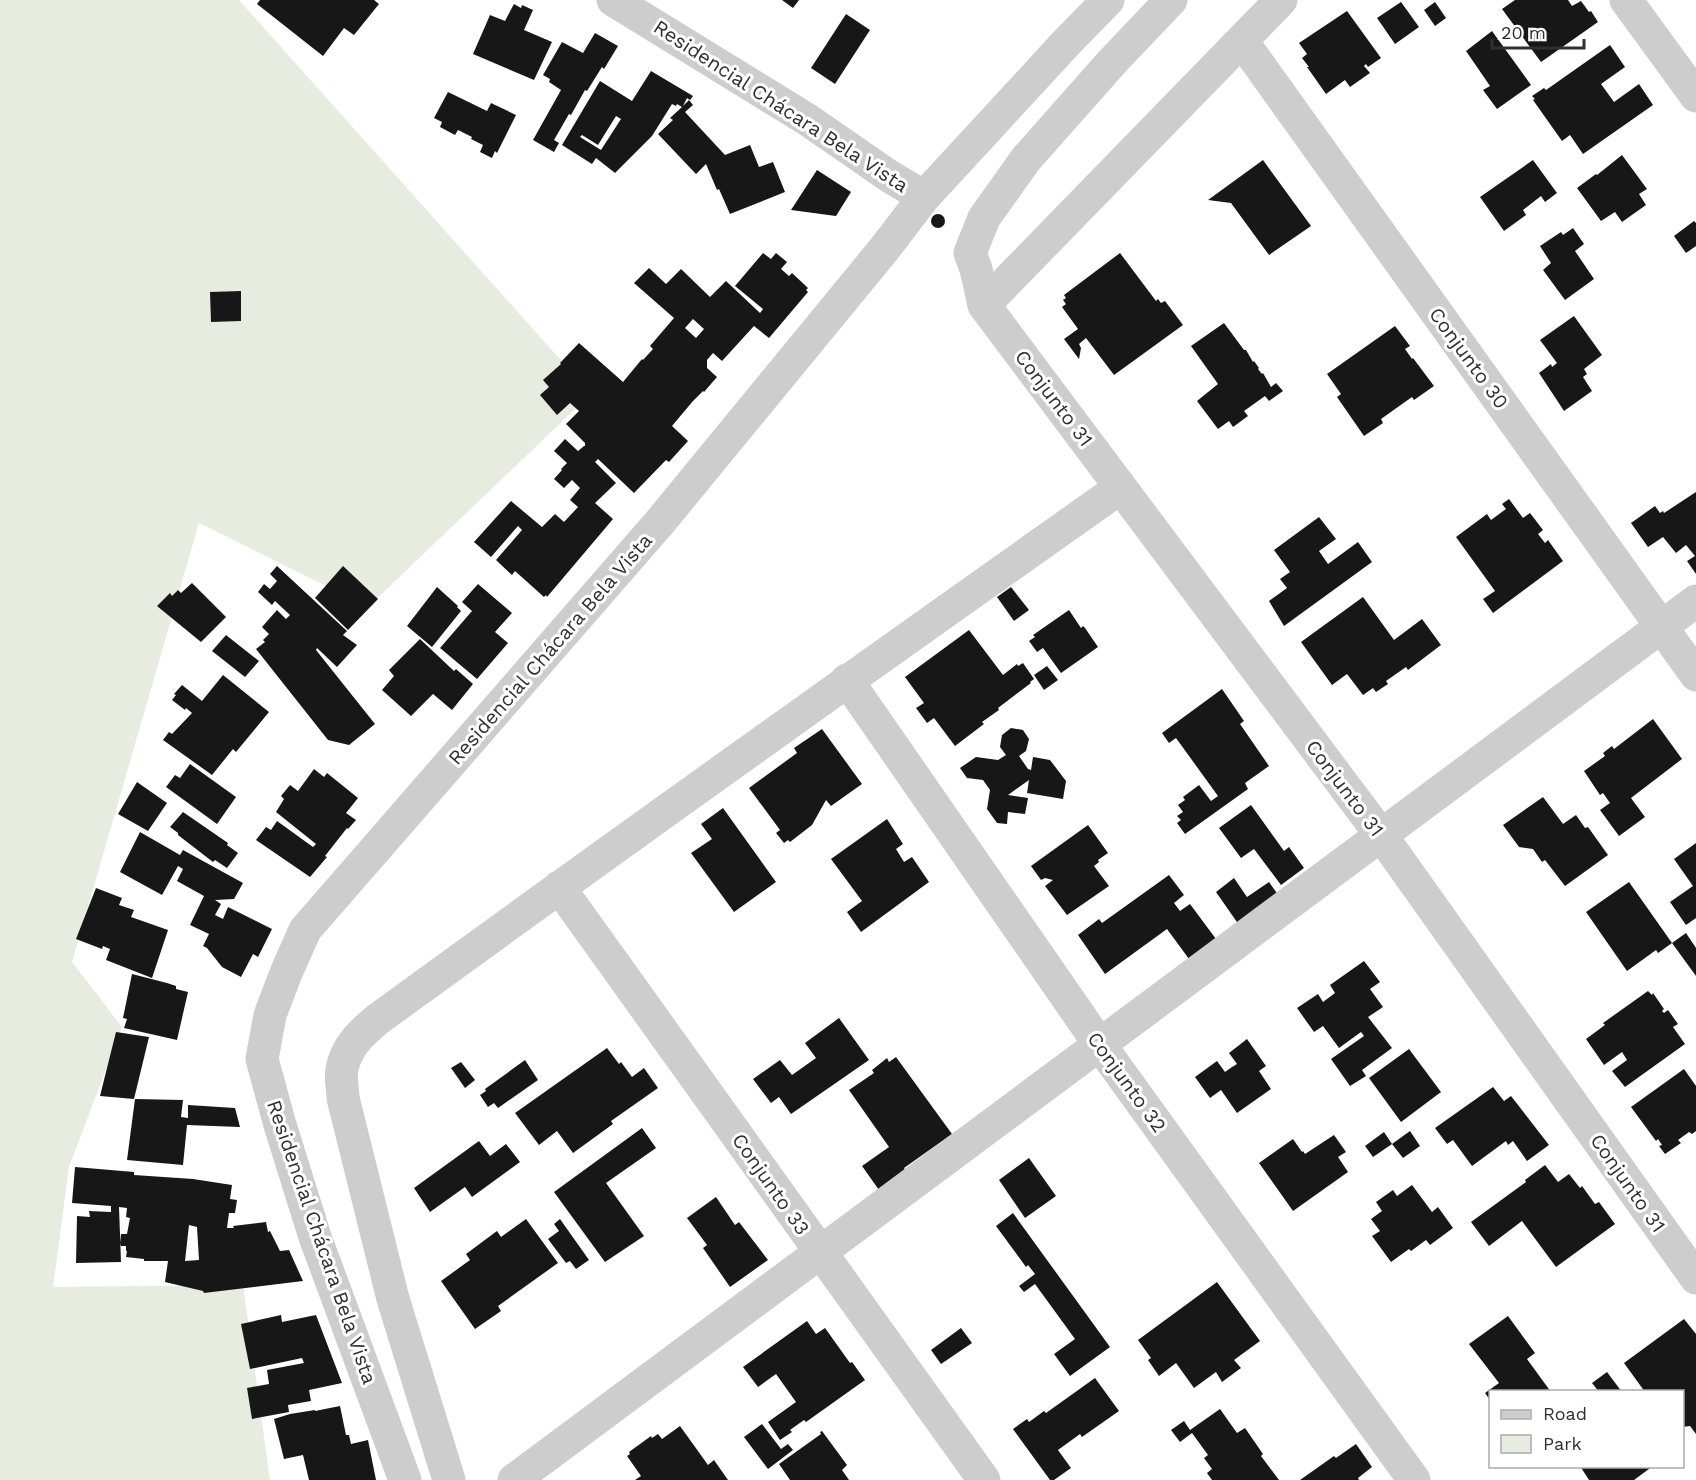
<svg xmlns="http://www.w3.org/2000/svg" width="1696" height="1480" font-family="'Work Sans',sans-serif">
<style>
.green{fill:#e6ecdf}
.building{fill:#171717;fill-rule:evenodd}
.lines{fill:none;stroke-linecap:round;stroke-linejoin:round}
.minor{stroke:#cdcdcd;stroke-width:33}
.labels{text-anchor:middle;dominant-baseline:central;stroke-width:6;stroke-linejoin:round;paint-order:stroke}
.street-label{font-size:20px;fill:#303030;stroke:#fff}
</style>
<rect width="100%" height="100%" fill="#fff"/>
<!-- green -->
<polygon class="green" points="0,0 239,0 591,394 368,607 199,523 72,962 122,1027 69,1167 53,1287 243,1285 270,1480 0,1480"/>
<!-- building -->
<g class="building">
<polygon points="260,0 374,0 379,4 354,35 344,28 323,56 257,4"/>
<polygon points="782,0 799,0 793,8"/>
<polygon points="1515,0 1568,0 1572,6 1581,1 1589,12 1591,11 1598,22 1541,62 1502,9"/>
<polygon points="1401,2 1419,27 1395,44 1377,18"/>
<polygon points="1435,2 1446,18 1435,26 1424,10"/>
<polygon points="514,4 521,8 522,5 533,10 524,30 552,42 534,80 473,54 490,15 505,21"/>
<polygon points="1347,11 1381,58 1368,67 1366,64 1364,66 1370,73 1350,87 1345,80 1326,94 1307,67 1309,67 1302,58 1307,54 1299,43"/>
<polygon points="846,14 870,30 835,84 811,68"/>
<polygon points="1492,31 1531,85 1497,109 1483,90 1490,86 1466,51"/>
<polygon points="595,33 618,46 604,69 602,67 587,91 585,90 571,115 569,114 554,140 559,143 554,152 533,140 561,90 549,82 550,79 543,75 562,42 583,53"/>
<polygon points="1610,45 1625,67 1601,84 1614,102 1639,84 1653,105 1583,154 1570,135 1562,141 1533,100 1535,99 1532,96 1544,88 1546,90"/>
<path d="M651,71L693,96L690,100L687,98L683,106L689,100L693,105L685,112L725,155L750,145L759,167L773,162L785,192L730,214L719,189L717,190L706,164L696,174L658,134L673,120L670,118L682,107L677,104L676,106L672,104L652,136L615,173L596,158L592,164L562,145L600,81L632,101ZM616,116L621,119L601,150L580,137L582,135L598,145Z"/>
<polygon points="448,92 487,111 491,103 516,115 497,153 495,151 492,158 480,152 483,145 471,139 472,137 458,130 455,135 440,127 442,122 434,118"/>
<polygon points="1622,155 1647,189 1639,194 1646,205 1622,222 1615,212 1601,221 1577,188 1596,174 1597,175"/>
<polygon points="1263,160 1311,226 1269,255 1231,203 1208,200"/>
<polygon points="1533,160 1557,193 1545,202 1541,196 1523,210 1526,215 1504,231 1480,197"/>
<polygon points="817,170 851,192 836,216 791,210"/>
<circle cx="938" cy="221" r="7"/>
<polygon points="1694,221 1696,223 1696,246 1686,253 1674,236"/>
<polygon points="1573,228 1584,244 1575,251 1594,279 1565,300 1543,270 1551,263 1540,246 1561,232 1563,235"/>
<path d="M763,253L771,259L776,253L787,262L781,269L789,276L792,273L808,288L806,290L808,292L769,338L754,326L722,361L713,353L707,360V368L717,377L704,392L703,391L693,401L672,426L688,441L669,462L666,460L634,493L598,459L595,462L616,483L595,503L613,519L547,597L546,595L544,597L515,571L512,575L496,560L522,530L518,526L491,557L474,542L511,501L542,527L555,514L564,522L578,507L570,500L580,488L572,480L564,488L554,479L562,470L561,469L567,463L554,451L565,439L578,451L584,446H585V443L566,424L579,411L570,403L557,415L540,395L549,387L543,380L561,364L560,363L579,343L623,382L642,359L643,360L653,349L650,346L674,318L634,283L649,268L666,284L681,269L710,297L726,281L760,313L763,309L735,286ZM693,319L704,329L696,338L685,328Z"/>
<polygon points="1120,253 1156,301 1158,299 1161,303 1165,301 1183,325 1114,375 1086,338 1079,344 1081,348 1079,359 1064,339 1078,329 1062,307 1066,304 1063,300 1066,298 1064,295"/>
<polygon points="241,291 241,321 211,322 210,292"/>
<polygon points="1574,316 1602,355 1584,369 1587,374 1583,377 1592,391 1564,411 1539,373 1551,364 1552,367 1557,363 1540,340"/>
<polygon points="1224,323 1244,350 1246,350 1253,362 1254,361 1259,368 1258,369 1262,374 1263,373 1271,387 1276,383 1283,391 1269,401 1265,396 1244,411 1248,416 1233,427 1229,421 1218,429 1197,401 1218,384 1191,346"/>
<polygon points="1395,326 1410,346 1405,349 1412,359 1413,358 1434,386 1414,400 1412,397 1381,419 1383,423 1364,436 1337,397 1341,394 1327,374"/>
<polygon points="1696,492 1696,574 1687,561 1695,556 1686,545 1676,553 1663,537 1648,547 1631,523 1655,506 1660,513 1663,511 1664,513"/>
<polygon points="1509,499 1523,518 1530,513 1543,530 1538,534 1545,543 1548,540 1563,561 1493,613 1483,599 1495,591 1456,537 1487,514 1491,520 1506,509 1502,504"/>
<polygon points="1319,517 1336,539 1319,551 1328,564 1358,542 1372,562 1284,626 1269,601 1287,588 1280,579 1290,572 1274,550"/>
<polygon points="277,566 347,631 343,635 357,645 337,667 317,648 316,650 375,724 349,745 328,740 256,649 265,642 263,640 269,634 262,627 277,610 286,619 290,615 275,601 272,605 258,592 264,584 270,589 277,581 270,574"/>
<polygon points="343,566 378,599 348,630 315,598"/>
<polygon points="192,583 226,617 201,642 157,606 170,593 172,596 178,590 181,593"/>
<polygon points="478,584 512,613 495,632 508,643 477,679 440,648 472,611 462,602"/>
<polygon points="437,587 458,606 457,607 461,611 432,647 407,626"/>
<polygon points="1011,587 1029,610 1014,621 997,597"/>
<polygon points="1363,597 1394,640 1422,619 1441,645 1408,670 1406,667 1386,681 1388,684 1376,692 1373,688 1363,695 1347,674 1332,685 1301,642"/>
<polygon points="1069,610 1081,628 1083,626 1085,628 1098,647 1061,673 1043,648 1037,652 1029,641 1035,637 1033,635"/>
<polygon points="969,630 1003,675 1017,664 1018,666 1023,663 1034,679 1030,682 1031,683 998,708 999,710 982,722 984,724 955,746 934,718 927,723 916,708 924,703 905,677"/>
<polygon points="226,635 259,661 245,677 212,651"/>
<polygon points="420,639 454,671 456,669 473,684 452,710 433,694 411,716 382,690 394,676 389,670"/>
<polygon points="1047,666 1058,680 1044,690 1034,675"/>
<polygon points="223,675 269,712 236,752 233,749 212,775 163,740 169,732 172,734 192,713 186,708 185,710 172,700 176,695 174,694 182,685 202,701"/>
<polygon points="1222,689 1244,721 1240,724 1269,766 1245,783 1248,789 1185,834 1177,823 1181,820 1177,816 1183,812 1178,805 1185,800 1183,797 1199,785 1211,801 1218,796 1176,738 1169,743 1162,733"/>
<polygon points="1653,719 1682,759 1631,798 1645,817 1619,836 1600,810 1610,803 1603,793 1600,795 1584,771 1605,756 1603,753 1612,746 1614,749"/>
<polygon points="1011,728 1023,730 1029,739 1026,751 1019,756 1028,769 1031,770 1033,757 1050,760 1066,781 1063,799 1027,793 1029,780 1008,795 1028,798 1025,814 1008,812 1007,824 997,823 987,809 990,790 983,780 967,778 960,768 976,757 998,760 1006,755 1000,747 1002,735"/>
<polygon points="822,729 862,784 831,806 826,800 812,825 790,842 788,840 784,843 776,833 780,830 749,788 797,753 794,748"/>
<polygon points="190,764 236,797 217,824 166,787 175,775 180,778"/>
<polygon points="314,769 324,777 327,773 358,798 346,813 356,820 348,829 347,828 325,856 327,857 310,877 256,840 266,827 271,830 277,821 313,847 316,844 276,812 284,799 281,796 290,785 298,791"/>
<polygon points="137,782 167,803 148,831 118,814"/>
<polygon points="1543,797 1563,824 1576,815 1585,828 1588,827 1608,855 1565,886 1545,860 1542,862 1533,849 1519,847 1503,825"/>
<polygon points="1251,805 1284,851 1289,847 1304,868 1281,885 1254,849 1241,858 1219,828"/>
<polygon points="723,808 776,882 734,912 691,853 712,839 701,824"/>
<polygon points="183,812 228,843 227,845 238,853 227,868 215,860 213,862 178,835 178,833 170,827"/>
<polygon points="887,819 903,844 896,849 904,862 912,857 929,882 861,932 847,912 862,901 831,859"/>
<polygon points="1088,825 1108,853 1098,860 1099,862 1094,866 1109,886 1067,915 1045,886 1053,880 1045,878 1041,880 1031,866"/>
<polygon points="140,832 180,855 183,850 243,883 234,899 215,900 221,904 215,915 223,919 228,907 272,929 258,957 253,954 241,977 222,967 207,948 203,946 209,934 190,925 204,896 177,881 183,869 178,866 162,895 120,872"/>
<polygon points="1696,843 1696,918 1686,925 1670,902 1693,886 1674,859"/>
<polygon points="1169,875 1184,895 1174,903 1180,911 1190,904 1216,939 1189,959 1167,929 1105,974 1078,935 1099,919 1102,923"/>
<polygon points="1234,878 1247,897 1269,882 1279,896 1239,925 1216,892"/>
<polygon points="1629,882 1672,943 1686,933 1696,948 1696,976 1672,943 1658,953 1656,950 1627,971 1586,912"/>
<polygon points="96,888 122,898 119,905 134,910 131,917 168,930 152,978 106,960 110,949 103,946 102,949 76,939"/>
<polygon points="1364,961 1380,982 1370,989 1383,1007 1368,1017 1392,1048 1362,1070 1366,1076 1350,1086 1331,1059 1364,1036 1361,1032 1339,1048 1323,1026 1314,1032 1297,1008 1318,994 1323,1002 1335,993 1330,985"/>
<polygon points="132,974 167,983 176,986 176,989 188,992 177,1040 124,1028 127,1019 123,1018"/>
<polygon points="1648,991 1652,995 1653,993 1664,1009 1662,1011 1664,1013 1668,1010 1678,1024 1673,1027 1685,1044 1625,1087 1612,1071 1627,1060 1622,1052 1604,1065 1586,1039 1605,1025 1603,1023"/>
<polygon points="839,1018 869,1060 791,1114 779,1097 771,1103 753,1079 780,1060 792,1075 816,1058 805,1043"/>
<polygon points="116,1032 149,1037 134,1099 100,1096"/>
<polygon points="1247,1039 1266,1066 1259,1071 1271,1089 1237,1113 1221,1090 1210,1098 1195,1077 1217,1061 1225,1072 1232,1067 1237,1064 1229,1053"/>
<polygon points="607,1048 619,1064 621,1062 632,1077 644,1068 658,1088 611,1121 613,1124 573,1153 557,1131 539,1145 515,1113"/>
<polygon points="1409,1049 1441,1092 1401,1122 1369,1078"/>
<polygon points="896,1057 952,1134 904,1168 906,1171 879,1190 862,1166 889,1147 849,1090 874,1073 872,1070 887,1058 889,1062"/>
<polygon points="525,1060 538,1080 498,1108 494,1103 488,1107 480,1095 486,1091 485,1089"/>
<polygon points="461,1062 475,1080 465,1088 451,1068"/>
<polygon points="1684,1069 1696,1086 1696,1131 1692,1134 1689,1132 1678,1140 1681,1143 1665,1154 1659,1146 1662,1145 1658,1139 1656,1141 1631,1107"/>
<polygon points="1493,1087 1504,1101 1511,1096 1549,1145 1527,1161 1513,1141 1508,1145 1506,1141 1472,1166 1453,1140 1447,1144 1435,1128"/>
<polygon points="135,1099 183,1100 181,1117 188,1118 188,1105 235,1108 240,1127 187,1125 183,1165 127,1160"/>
<polygon points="642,1128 656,1148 606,1183 644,1236 605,1262 554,1192"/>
<polygon points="1410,1131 1420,1146 1403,1158 1392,1144"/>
<polygon points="1384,1132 1392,1144 1373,1157 1365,1146"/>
<polygon points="1334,1135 1346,1152 1338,1157 1348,1172 1293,1211 1259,1163 1293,1139 1302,1152 1303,1151 1305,1154"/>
<polygon points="479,1141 490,1156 506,1144 520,1162 472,1197 465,1187 430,1212 414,1188"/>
<polygon points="1029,1158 1056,1196 1025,1218 999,1180"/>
<polygon points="1545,1165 1558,1182 1569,1174 1580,1188 1582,1186 1595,1204 1599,1202 1615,1224 1556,1267 1522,1221 1489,1246 1471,1222 1526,1182 1525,1180"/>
<path d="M75,1167L134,1172V1175L193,1179L232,1185L230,1199L237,1200L235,1213H229L227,1228H234L233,1226L266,1222L268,1232L270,1231L280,1251L289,1250L303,1281L204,1293L203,1291L165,1282L168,1261H144V1259L126,1257L127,1251H126V1246H120L121,1234H127L130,1218L126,1217L127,1208L119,1207L121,1262L76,1263L77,1216L90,1217L89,1211L111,1212V1206L72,1203ZM189,1225L197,1227L199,1260L185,1261Z"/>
<polygon points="1412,1185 1432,1212 1438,1207 1453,1228 1430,1245 1426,1240 1411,1251 1409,1249 1391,1262 1372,1236 1380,1231 1371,1219 1382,1211 1376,1202 1393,1190 1397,1196"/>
<polygon points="716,1197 735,1225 739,1222 768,1260 730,1287 703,1248 707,1245 687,1218"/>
<polygon points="1013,1213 1110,1347 1070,1376 1054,1354 1075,1339 1035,1284 1024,1292 1019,1286 1035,1274 1028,1265 1026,1267 996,1226"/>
<polygon points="526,1219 558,1263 498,1306 501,1311 475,1329 441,1281 470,1260 466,1254 497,1231 501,1237"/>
<polygon points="560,1219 589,1260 576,1269 570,1261 566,1263 548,1239 559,1231 554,1224"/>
<polygon points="1217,1282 1260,1341 1234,1360 1241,1368 1222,1382 1216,1372 1194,1388 1176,1363 1159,1376 1148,1360 1151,1358 1138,1340"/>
<polygon points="281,1315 282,1322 316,1315 342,1383 309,1390 311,1401 288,1405 289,1412 252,1419 247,1388 269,1384 267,1370 304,1363 302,1358 250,1369 241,1324"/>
<polygon points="1508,1316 1535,1353 1527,1359 1551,1392 1490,1392 1490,1400 1485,1393 1499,1383 1469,1344"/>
<polygon points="1684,1319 1696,1334 1696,1434 1690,1426 1682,1427 1682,1392 1645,1392 1624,1363"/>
<polygon points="807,1321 816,1334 825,1328 850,1363 852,1362 865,1380 806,1422 804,1420 790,1430 792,1432 780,1440 768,1422 796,1402 776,1374 758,1387 743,1367"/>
<polygon points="961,1328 972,1343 941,1364 931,1350"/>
<polygon points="1607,1372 1622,1392 1599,1392 1592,1383"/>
<polygon points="1095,1378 1119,1411 1082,1437 1080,1434 1058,1450 1071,1468 1054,1480 1050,1480 1013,1429 1027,1419 1029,1422 1044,1411 1046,1413"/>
<polygon points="340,1406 346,1435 349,1435 351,1444 368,1440 376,1480 309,1480 303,1455 284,1459 274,1419 290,1414 315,1410 315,1411"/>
<polygon points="1220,1409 1237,1433 1245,1428 1263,1454 1261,1456 1279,1480 1212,1480 1207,1473 1212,1469 1204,1458 1208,1455 1192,1433 1180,1442 1171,1430 1184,1421 1190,1430"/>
<polygon points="762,1424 781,1449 788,1444 793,1450 768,1469 744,1437"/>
<polygon points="680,1426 708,1465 714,1460 728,1480 635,1480 641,1476 627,1456 630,1454 629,1452 651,1436 652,1438 658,1434 662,1439"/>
<polygon points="822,1431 847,1465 842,1470 849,1480 790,1480 779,1464 821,1434 820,1432"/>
<polygon points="1356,1444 1372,1467 1358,1478 1359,1480 1300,1480 1334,1456 1336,1458"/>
<polygon points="1580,1466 1653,1466 1634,1480 1589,1480"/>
</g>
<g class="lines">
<!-- minor -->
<g class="minor">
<polyline points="613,0 808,120 889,176 924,197"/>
<polyline points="1171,0 1112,62 1026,159 984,218 970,253 976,269 984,305 1381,835 1696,1278"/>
<polyline points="1626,0 1696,96"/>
<polyline points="1242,41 1696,675"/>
<polyline points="984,305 1281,0"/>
<polyline points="847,680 1100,1045 1414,1480"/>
<polyline points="559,887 984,1480"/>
<polyline points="405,1480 315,1237 280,1125 262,1059 270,1015 286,973 305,930 660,522 885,248 924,197 1066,43 1108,0"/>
<path d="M449,1480L393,1299L343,1098C343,1089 340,1078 342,1069C346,1047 361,1033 378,1019C624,840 872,663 1120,488"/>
<polyline points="514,1480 1696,601"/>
</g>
</g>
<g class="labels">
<!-- street labels -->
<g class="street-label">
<text transform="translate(781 106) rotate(33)">Residencial Chácara Bela Vista</text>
<text transform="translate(1469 358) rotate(54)">Conjunto 30</text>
<text transform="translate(1054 398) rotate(53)">Conjunto 31</text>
<text transform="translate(550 649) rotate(-49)">Residencial Chácara Bela Vista</text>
<text transform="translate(1345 788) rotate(53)">Conjunto 31</text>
<text transform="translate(1127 1082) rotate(54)">Conjunto 32</text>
<text transform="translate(1628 1183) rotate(55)">Conjunto 31</text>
<text transform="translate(771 1184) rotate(55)">Conjunto 33</text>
<text transform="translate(322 1242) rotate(71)">Residencial Chácara Bela Vista</text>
</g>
</g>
<!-- legend -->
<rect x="1489" y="1390" width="195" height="78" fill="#ffffff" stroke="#acacac" stroke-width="1.5"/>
<rect x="1501" y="1410" width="30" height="9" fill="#cdcdcd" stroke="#acacac" stroke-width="1.5"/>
<text x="1543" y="1420" font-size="18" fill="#303030">Road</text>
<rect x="1501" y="1435" width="30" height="18" fill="#e6ecdf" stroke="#acacac" stroke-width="1.5"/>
<text x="1543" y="1450" font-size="18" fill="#303030">Park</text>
<!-- scale -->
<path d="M1492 39v9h92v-9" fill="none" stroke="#303030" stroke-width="3"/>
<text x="1501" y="39" font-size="18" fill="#303030" stroke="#ffffff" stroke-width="4.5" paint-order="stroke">20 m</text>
</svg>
